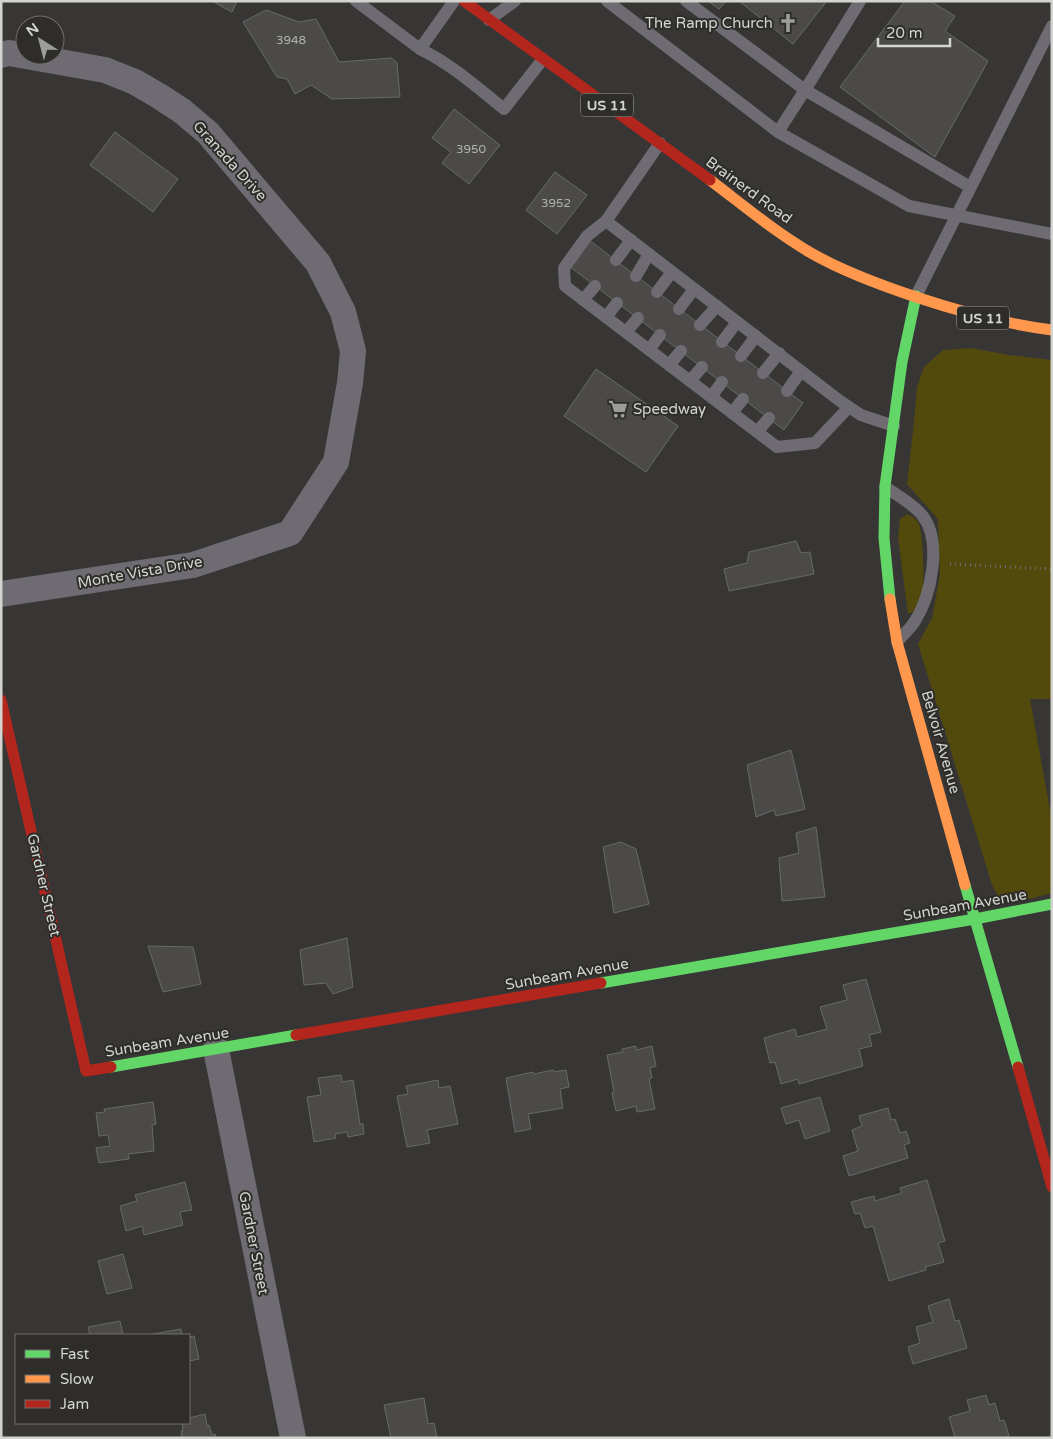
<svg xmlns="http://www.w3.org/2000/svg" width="1053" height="1439" font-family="'Varela Round',sans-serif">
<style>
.green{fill:#524a0d}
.building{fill:#4b4a49;stroke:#696968}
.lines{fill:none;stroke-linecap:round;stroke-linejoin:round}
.path{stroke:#706d72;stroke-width:3;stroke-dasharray:1 4;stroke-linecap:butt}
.lane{stroke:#6e6c72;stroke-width:12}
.street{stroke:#6e6c72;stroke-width:26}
.fast{stroke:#63d668;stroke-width:11}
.slow{stroke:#ff974d;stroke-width:11}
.jam{stroke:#b3261e;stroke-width:11}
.labels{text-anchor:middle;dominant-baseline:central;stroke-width:4;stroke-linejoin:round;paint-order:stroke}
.number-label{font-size:12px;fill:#b1b1ae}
.shield{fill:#2e2d2a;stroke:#a2a19e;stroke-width:1}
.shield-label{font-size:14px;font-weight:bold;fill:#d3d3d0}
.poi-label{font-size:15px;fill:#d3d3d0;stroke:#2e2d2a;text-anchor:end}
.street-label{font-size:15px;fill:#d3d3d0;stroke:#2e2d2a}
</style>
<rect width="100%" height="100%" fill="#373635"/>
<!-- green -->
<g class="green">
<polygon points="971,348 1009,355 1052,360 1052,699 1030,699 1052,821 1052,893 1022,901 999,898 992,885 918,644 932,618 940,575 938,519 907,484 914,422 917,387 924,367 943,350"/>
<path d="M907,514C913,517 916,518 919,524C923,535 925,585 922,596C920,601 917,606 915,611L908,614L898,537L900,519Z"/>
</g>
<!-- building -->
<g class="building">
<polygon points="212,1 237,1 232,12"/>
<polygon points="708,1 726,1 719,9"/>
<polygon points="739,1 827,1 793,44"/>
<polygon points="905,1 930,1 955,16 945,31 988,61 935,157 840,87"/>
<polygon points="266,10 299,22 316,19 339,62 392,58 397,63 400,97 332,99 311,85 295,94 287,79 277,77 243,22"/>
<polygon points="454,109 500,145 469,184 442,163 451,152 432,138"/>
<polygon points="115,132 178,179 153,212 90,165"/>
<polygon points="555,172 587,195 557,234 526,210"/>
<polygon points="589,240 803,403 784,430 569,266"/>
<polygon points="596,369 678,426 646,472 564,416"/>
<polygon points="796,541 801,553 810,552 814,574 729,591 724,569 747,563 749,552"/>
<polygon points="791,750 805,809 776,816 774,810 756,817 747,765"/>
<polygon points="816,827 825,897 782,901 779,858 799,853 796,833"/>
<polygon points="621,842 636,849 649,904 614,913 603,847"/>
<polygon points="347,938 353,987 333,994 326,983 304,985 300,950"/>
<polygon points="148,946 193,947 201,984 163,992"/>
<polygon points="866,979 881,1032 869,1035 872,1046 859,1049 863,1066 799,1084 798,1079 781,1084 775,1062 770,1063 764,1038 795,1029 797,1037 827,1029 820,1007 847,1000 843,985"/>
<polygon points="636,1046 636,1050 652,1046 656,1066 650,1068 652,1078 649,1079 655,1109 637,1112 636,1106 616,1111 612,1093 614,1092 607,1055 623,1052 622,1049"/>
<polygon points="553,1070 554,1072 566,1070 569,1087 560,1089 563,1108 528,1114 531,1129 515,1132 506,1078 533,1072 534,1074"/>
<polygon points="341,1075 342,1082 353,1080 360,1124 363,1124 364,1134 348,1137 347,1132 335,1134 336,1138 314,1142 307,1097 321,1095 318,1078"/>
<polygon points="438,1080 439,1088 450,1086 458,1124 427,1130 430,1143 407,1147 397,1096 408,1094 406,1086"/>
<polygon points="820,1097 830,1131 805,1139 799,1120 786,1124 781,1108"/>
<polygon points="153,1102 156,1124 152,1125 154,1151 128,1154 129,1159 99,1163 96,1148 110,1146 108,1135 99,1136 96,1113 105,1112 104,1109"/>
<polygon points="888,1108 891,1120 895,1119 900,1133 906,1131 910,1143 904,1145 908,1158 849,1176 843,1156 858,1151 852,1130 862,1126 859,1116"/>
<polygon points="927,1180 945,1241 938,1243 944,1262 925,1267 926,1270 889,1281 873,1226 865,1228 860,1213 855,1214 851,1202 874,1196 875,1201 902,1193 900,1188"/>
<polygon points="185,1182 192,1210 180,1212 183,1225 144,1235 142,1226 126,1231 120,1206 137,1201 135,1195"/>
<polygon points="123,1254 132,1288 107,1294 98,1261"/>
<polygon points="949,1299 955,1321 959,1320 967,1348 913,1364 908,1347 920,1343 916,1327 933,1322 928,1306"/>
<polygon points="120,1321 123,1335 90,1335 88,1327"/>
<polygon points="181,1329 182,1335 148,1335"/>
<polygon points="194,1336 199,1359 189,1361 189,1337"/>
<polygon points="986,1395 989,1405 995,1403 1000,1421 1004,1420 1009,1436 1005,1438 955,1438 949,1417 970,1411 967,1400"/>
<polygon points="424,1398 428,1424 434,1423 437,1438 391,1438 384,1405"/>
<polygon points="205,1414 207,1426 209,1425 212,1435 215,1434 216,1438 182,1438 181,1431 183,1431 182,1423 189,1423 189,1418"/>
</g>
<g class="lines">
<!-- path -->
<polyline class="path" points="950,564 1052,569"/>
<!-- lane -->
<g class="lane">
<polyline points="356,1 420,49 454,1"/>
<polyline points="607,1 778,132 909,206 1052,234"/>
<polyline points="686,1 805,90 970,187"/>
<polyline points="489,20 515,1"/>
<path d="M420,49C451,64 477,87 504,109L543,59"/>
<polyline points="778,132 805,90 860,1"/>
<polyline points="660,143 606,221 840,401 861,415 894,426"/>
<polyline points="606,221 587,236 564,268 565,286 777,447 815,443 849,407"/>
<polyline points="616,260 631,240"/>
<polyline points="636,276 649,254"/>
<polyline points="657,292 672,272"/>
<polyline points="916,296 1052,26"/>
<polyline points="583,300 595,286"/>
<polyline points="679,309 694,289"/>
<polyline points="606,317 617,303"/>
<polyline points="700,325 717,306"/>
<polyline points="626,332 638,318"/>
<polyline points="722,342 737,322"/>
<polyline points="649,350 660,335"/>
<polyline points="741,356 756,336"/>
<polyline points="669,365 681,351"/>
<polyline points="763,373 779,353"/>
<polyline points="690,381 702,367"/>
<polyline points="787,391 801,371"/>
<polyline points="711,397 722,382"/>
<polyline points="732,413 743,399"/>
<polyline points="757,432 769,418"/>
<path d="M885,487C897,495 913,504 922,515C943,541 931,596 915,621C910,629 903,635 897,642"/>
</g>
<!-- street -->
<g class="street">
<polyline points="1,55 9,53 105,70 135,82 159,96 182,111 208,133 318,263 343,312 353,351 350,383 336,462 290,533 193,565 1,594"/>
<polyline points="216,1049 293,1438"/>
</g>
<!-- fast -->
<g class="fast">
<polyline points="890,599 884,538 885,486 902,362 916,296"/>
<polyline points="965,885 1018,1067"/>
<polyline points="601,983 975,919 1052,904"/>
<polyline points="111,1067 296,1035"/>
</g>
<!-- slow -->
<g class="slow">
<path d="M710,180C743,205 775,232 811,253C844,272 880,285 916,297C961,312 1005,324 1052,330"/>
<polyline points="890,599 897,642 965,885"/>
</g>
<!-- jam -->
<g class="jam">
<polyline points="464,1 710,180"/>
<polyline points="1,700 86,1071 111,1067"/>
<polyline points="296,1035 601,983"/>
<polyline points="1018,1067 1052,1187"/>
</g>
</g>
<!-- icons -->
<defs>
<g id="church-bare" transform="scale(1.5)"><path d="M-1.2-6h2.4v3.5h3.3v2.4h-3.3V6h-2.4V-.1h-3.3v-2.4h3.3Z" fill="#9c9c9a" stroke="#2e2d2a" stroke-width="2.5" paint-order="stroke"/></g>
<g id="supermarket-bare" transform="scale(1.5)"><path d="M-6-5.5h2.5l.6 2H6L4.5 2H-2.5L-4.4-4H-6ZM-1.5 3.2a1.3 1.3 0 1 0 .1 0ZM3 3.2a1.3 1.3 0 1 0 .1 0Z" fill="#9c9c9a" stroke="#2e2d2a" stroke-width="2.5" paint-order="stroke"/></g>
</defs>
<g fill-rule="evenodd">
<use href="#church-bare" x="788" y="23"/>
<use href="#supermarket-bare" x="618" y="409"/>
</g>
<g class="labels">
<!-- number labels -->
<g class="number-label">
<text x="291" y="40">3948</text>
<text x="471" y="149">3950</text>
<text x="556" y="203">3952</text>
</g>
<!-- shield labels -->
<g class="shield">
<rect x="581" y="93.5" width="52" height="23" rx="4"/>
<rect x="957" y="306.5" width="52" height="23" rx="4"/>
</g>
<g class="shield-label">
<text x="607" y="105">US 11</text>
<text x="983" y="318">US 11</text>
</g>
<!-- poi labels -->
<g class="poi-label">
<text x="773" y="23">The Ramp Church</text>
<text x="633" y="409" text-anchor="start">Speedway</text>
</g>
<!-- street labels -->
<g class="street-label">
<text transform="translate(230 161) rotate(48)">Granada Drive</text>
<text transform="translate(749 190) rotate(36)">Brainerd Road</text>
<text transform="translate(140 572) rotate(-10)">Monte Vista Drive</text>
<text transform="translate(941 742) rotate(74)">Belvoir Avenue</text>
<text transform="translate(44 885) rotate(77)">Gardner Street</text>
<text transform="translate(965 905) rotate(-10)">Sunbeam Avenue</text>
<text transform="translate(567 974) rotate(-10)">Sunbeam Avenue</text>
<text transform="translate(167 1042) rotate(-9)">Sunbeam Avenue</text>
<text transform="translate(254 1243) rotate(79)">Gardner Street</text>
</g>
</g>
<!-- border -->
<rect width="1053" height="1439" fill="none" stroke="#d3d3d0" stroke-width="5"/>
<!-- legend -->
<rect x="15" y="1334" width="175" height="90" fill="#2e2d2a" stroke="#706f6c"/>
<rect x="25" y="1350" width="25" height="8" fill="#63d668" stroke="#706f6c"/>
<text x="60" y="1359" font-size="15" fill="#d3d3d0">Fast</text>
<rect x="25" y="1375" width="25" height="8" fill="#ff974d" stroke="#706f6c"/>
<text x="60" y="1384" font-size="15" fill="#d3d3d0">Slow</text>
<rect x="25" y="1400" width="25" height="8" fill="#b3261e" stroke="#706f6c"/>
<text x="60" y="1409" font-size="15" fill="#d3d3d0">Jam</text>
<!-- north arrow -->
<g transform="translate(40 40) rotate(324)"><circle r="24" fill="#2e2d2a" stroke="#706f6c"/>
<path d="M0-4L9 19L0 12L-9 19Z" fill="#9c9c9a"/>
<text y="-8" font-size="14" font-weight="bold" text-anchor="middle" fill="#d3d3d0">N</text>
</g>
<!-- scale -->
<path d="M878 38v8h72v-8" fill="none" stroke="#d3d3d0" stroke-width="2.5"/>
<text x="886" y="38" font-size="15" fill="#d3d3d0" stroke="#2e2d2a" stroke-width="4" paint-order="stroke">20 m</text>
</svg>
